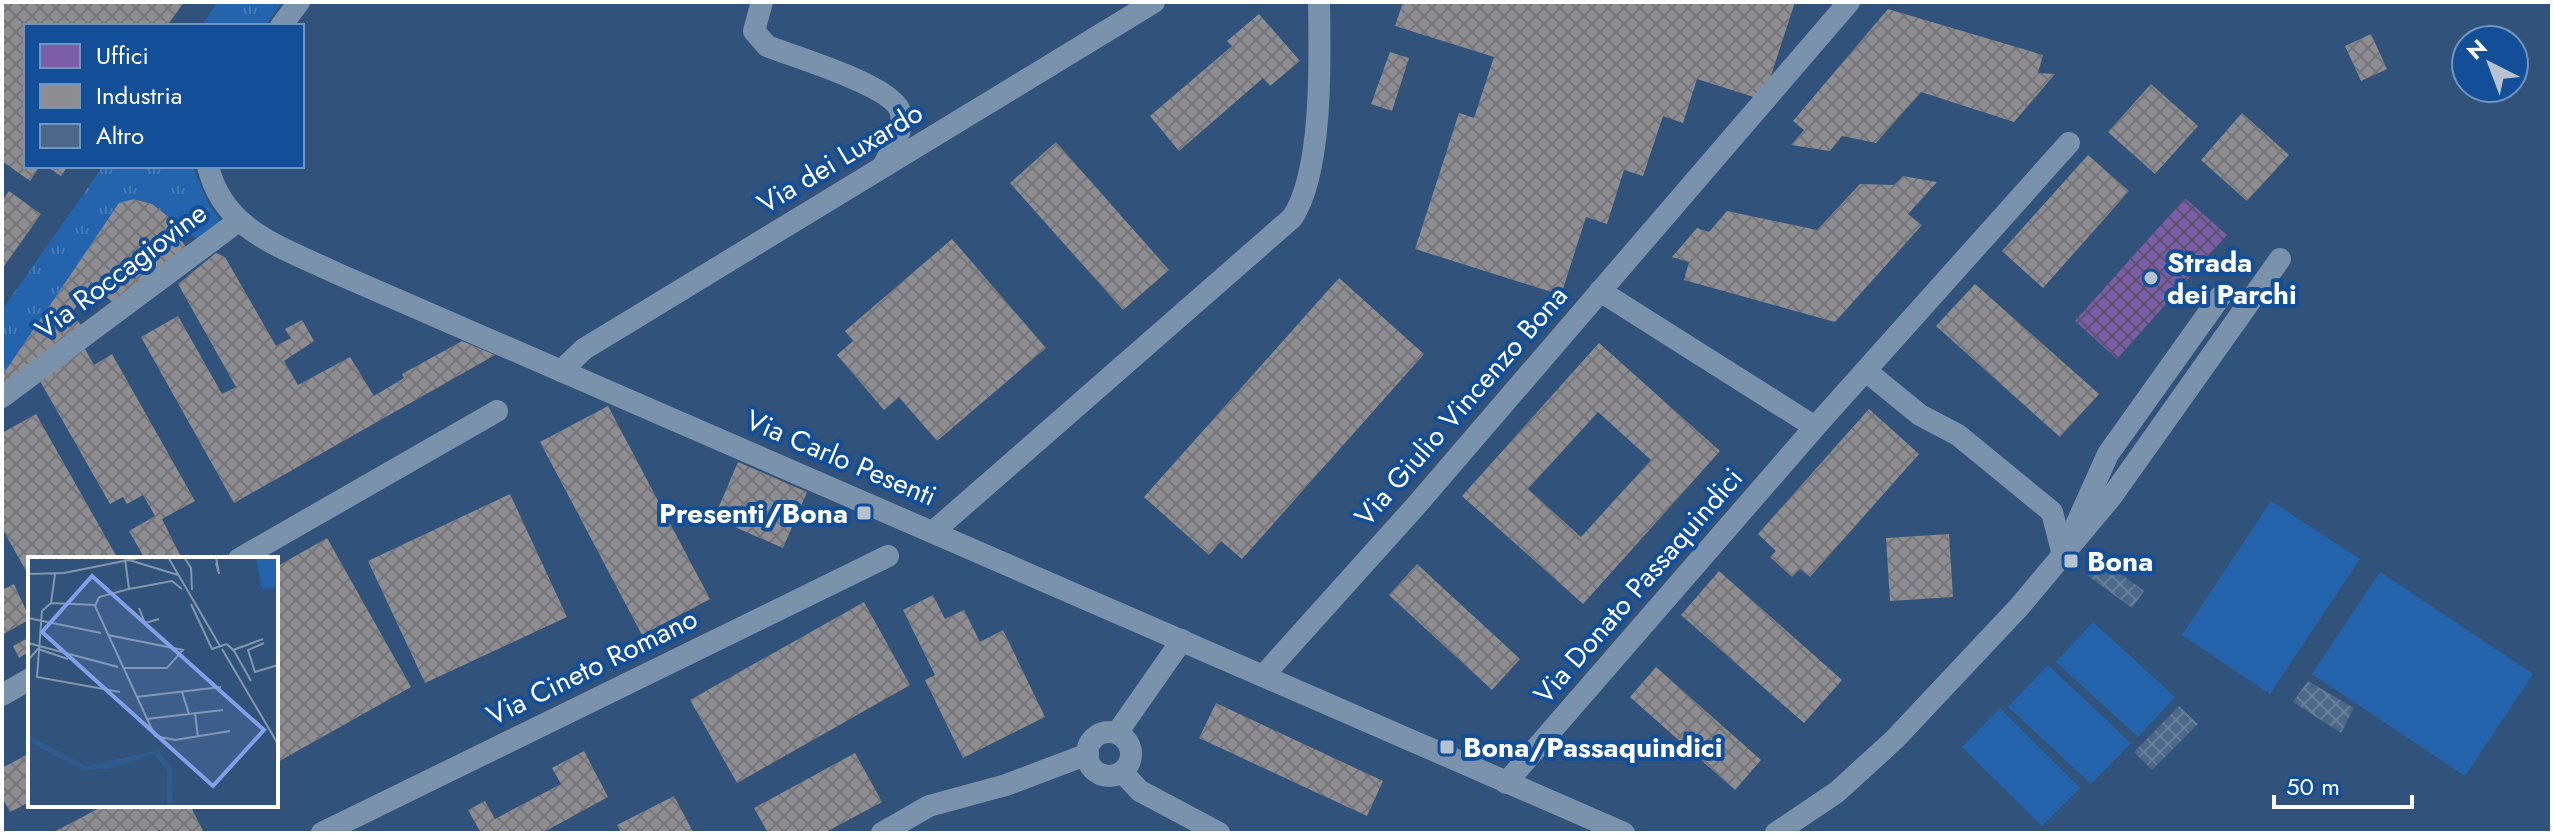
<svg xmlns="http://www.w3.org/2000/svg" width="2554" height="835" font-family="Jost,sans-serif">
<style>
.grass{fill:url(#grass-tufts)}
.pitch{fill:#2464ad}
.offices{fill:url(#offices-cross-hatch)}
.industry{fill:url(#industry-cross-hatch);fill-rule:evenodd}
.building{fill:url(#building-cross-hatch)}
.lines{fill:none;stroke-linecap:round;stroke-linejoin:round}
.minor{stroke:#7b92ad;stroke-width:22}
.poi-dot{fill:#b7c2d0;stroke:#134f98;stroke-width:3}
.labels{text-anchor:middle;dominant-baseline:central;stroke-width:8;stroke-linejoin:round;paint-order:stroke}
.street-label{font-size:28px;fill:#fff;stroke:#134f98}
.poi-label{font-size:28px;font-weight:bold;fill:#fff;stroke:#134f98;text-anchor:start}
.inset-road{fill:none;stroke:#8397af;stroke-width:2}
.view{fill:#839eea;fill-opacity:0.15;stroke:#839eea;stroke-width:4}
.inset-edge{fill:none;stroke:#fff;stroke-width:4}
</style>
<defs>
<pattern id="grass-tufts" width="24" height="20" patternUnits="userSpaceOnUse" patternTransform="scale(2)"><rect width="24" height="20" fill="#2464ad"/><path d="M3 7l-1-3M5 7V3M7 7l1-3M15 17l-1-3M17 17v-4M19 17l1-3" fill="none" stroke="#457bb9"/></pattern>
<pattern id="offices-cross-hatch" width="8" height="8" patternUnits="userSpaceOnUse" patternTransform="scale(2)"><rect width="8" height="8" fill="#7b5ea7"/><path d="M0 0l8 8M0 8l8-8" fill="none" stroke="#5f5370"/></pattern>
<pattern id="industry-cross-hatch" width="8" height="8" patternUnits="userSpaceOnUse" patternTransform="scale(2)"><rect width="8" height="8" fill="#8d8d92"/><path d="M0 0l8 8M0 8l8-8" fill="none" stroke="#76767a"/></pattern>
<pattern id="building-cross-hatch" width="8" height="8" patternUnits="userSpaceOnUse" patternTransform="scale(2)"><rect width="8" height="8" fill="#4c6787"/><path d="M0 0l8 8M0 8l8-8" fill="none" stroke="#677e99"/></pattern>
</defs>
<rect width="100%" height="100%" fill="#31527a"/>
<!-- grass -->
<g class="grass">
<polygon points="218,2 282,2 265,26 201,26"/>
<polygon points="103,166 192,166 209,205 221,221 197,239 152,204 134,199 2,376 2,310"/>
</g>
<!-- pitch -->
<g class="pitch">
<polygon points="2271,501 2360,559 2270,694 2182,635"/>
<polygon points="2380,572 2533,674 2465,776 2312,674"/>
<polygon points="2093,622 2175,697 2138,737 2056,662"/>
<polygon points="2048,665 2131,743 2091,784 2008,707"/>
<polygon points="2000,708 2080,788 2042,826 1962,747"/>
</g>
<!-- offices -->
<polygon class="offices" points="2185,198 2227,235 2117,359 2075,321"/>
<!-- industry -->
<g class="industry">
<polygon points="2,2 184,2 167,26 26,26 26,166 40,166 30,181 2,161"/>
<polygon points="1403,2 1795,2 1763,100 1697,79 1683,123 1663,116 1643,176 1624,170 1607,224 1586,217 1561,295 1415,249 1459,113 1474,118 1494,57 1395,26"/>
<polygon points="1888,9 2043,55 2038,73 2055,74 2014,122 1921,92 1876,143 1842,136 1830,151 1791,145 1804,130 1793,121"/>
<polygon points="1259,14 1300,61 1270,86 1263,78 1179,151 1150,116 1232,46 1227,41"/>
<polygon points="2371,34 2387,69 2361,81 2345,46"/>
<polygon points="1390,52 1409,58 1392,111 1371,104"/>
<polygon points="2151,84 2198,126 2155,174 2108,132"/>
<polygon points="2242,113 2289,155 2247,201 2201,160"/>
<polygon points="1056,142 1169,270 1123,310 1010,183"/>
<polygon points="2088,155 2129,191 2043,288 2002,251"/>
<polygon points="46,166 68,166 61,176"/>
<polygon points="1903,176 1937,182 1908,214 1922,225 1835,322 1684,280 1689,262 1672,257 1697,228 1709,232 1727,211 1817,230 1860,184 1894,185"/>
<polygon points="9,191 41,214 2,269 2,201"/>
<polygon points="134,199 152,204 182,227 178,236 186,247 112,302 93,283 72,313 81,325 5,382 2,376 119,203"/>
<polygon points="952,239 1046,348 937,441 899,397 884,410 837,355 853,341 845,331"/>
<polygon points="216,253 225,257 276,346 291,338 285,329 302,320 314,341 284,361 298,385 350,357 374,396 404,378 402,374 462,341 495,355 234,503 141,337 178,316 222,394 236,387 178,284"/>
<polygon points="1339,278 1424,354 1242,559 1221,541 1209,555 1144,497"/>
<polygon points="1975,284 2099,394 2060,437 1936,326"/>
<path d="M1599,343L1720,451L1583,604L1462,496ZM1598,412L1651,460L1581,537L1528,489Z"/>
<polygon points="85,349 94,365 112,354 195,501 162,519 182,559 145,559 129,531 155,516 143,495 127,504 123,497 110,504 40,381"/>
<polygon points="608,406 710,599 642,635 540,442"/>
<polygon points="1869,409 1919,454 1810,577 1800,569 1792,577 1770,557 1776,551 1758,534"/>
<polygon points="36,414 118,559 30,559 30,578 2,528 2,433"/>
<polygon points="738,462 807,492 783,548 714,518"/>
<polygon points="510,494 567,617 425,683 368,561"/>
<polygon points="1949,534 1953,597 1890,601 1886,538"/>
<polygon points="327,538 411,687 276,763 276,567"/>
<polygon points="1417,564 1520,659 1492,690 1389,595"/>
<polygon points="1719,571 1842,680 1804,723 1681,615"/>
<polygon points="14,584 30,619 2,635 2,590"/>
<polygon points="933,595 945,619 964,610 980,642 1003,630 1045,717 963,758 925,680 935,675 903,610"/>
<polygon points="864,602 910,685 737,783 690,700"/>
<polygon points="30,637 30,651 19,658 13,646"/>
<polygon points="1656,667 1761,760 1735,790 1630,697"/>
<polygon points="1216,703 1383,781 1367,816 1199,738"/>
<polygon points="584,751 608,797 542,833 481,833 468,810 485,801 495,819 561,784 552,768"/>
<polygon points="30,753 30,802 10,812 2,797 2,768"/>
<polygon points="855,753 882,802 824,833 768,833 754,808"/>
<polygon points="674,796 693,832 621,833 617,825"/>
<polygon points="105,805 190,805 204,833 162,833 160,830 154,833 52,833"/>
</g>
<!-- building -->
<g class="building">
<polygon points="2099,558 2144,591 2132,608 2087,575"/>
<polygon points="2308,681 2354,708 2341,733 2293,702"/>
<polygon points="2179,706 2198,724 2152,770 2134,752"/>
</g>
<g class="lines">
<!-- minor -->
<g class="minor">
<path d="M762,2L754,31L767,46C794,57 897,86 901,114C904,132 890,151 883,167"/>
<polyline points="281,26 299,2"/>
<path d="M208,166C223,231 282,247 336,273L1624,833"/>
<polyline points="1600,291 1815,427 2069,143"/>
<polyline points="561,371 584,349 1154,2"/>
<polyline points="1866,371 1920,415 1958,435 2052,512 2063,555"/>
<polyline points="2,397 237,222"/>
<path d="M934,531L1292,218C1323,173 1320,58 1319,2"/>
<polyline points="2073,532 2108,454 2220,297"/>
<polyline points="239,559 497,411"/>
<polyline points="1263,676 1414,508 1849,2"/>
<polyline points="2,695 30,679"/>
<circle cx="1109" cy="754" r="22"/>
<polyline points="1117,733 1182,640"/>
<polyline points="1122,772 1140,791 1219,833"/>
<polyline points="1506,783 1815,427"/>
<polyline points="322,833 888,556"/>
<polyline points="882,833 929,806 1006,785 1088,754"/>
<polyline points="1776,833 1837,792 1895,739 2020,606 2112,496 2280,259"/>
</g>
</g>
<!-- markers -->
<g class="poi-dot">
<circle cx="2151" cy="278" r="8"/>
<rect x="856" y="505" width="16" height="16" rx="4"/>
<rect x="2063" y="553" width="16" height="16" rx="4"/>
<rect x="1439" y="739" width="16" height="16" rx="4"/>
</g>
<g class="labels">
<!-- street labels -->
<g class="street-label">
<text transform="translate(840 158) rotate(-31)">Via dei Luxardo</text>
<text transform="translate(121 271) rotate(-37)">Via Roccagiovine</text>
<text transform="translate(1461 406) rotate(-49)">Via Giulio Vincenzo Bona</text>
<text transform="translate(841 458) rotate(23)">Via Carlo Pesenti</text>
<text transform="translate(1638 586) rotate(-49)">Via Donato Passaquindici</text>
<text transform="translate(592 667) rotate(-26)">Via Cineto Romano</text>
</g>
<!-- poi labels -->
<g class="poi-label">
<text x="2167" y="262">Strada<tspan x="2167" dy="32">dei Parchi</tspan></text>
<text x="848" y="513" text-anchor="end">Presenti/Bona</text>
<text x="2087" y="561">Bona</text>
<text x="1463" y="747">Bona/Passaquindici</text>
</g>
</g>
<!-- overview -->
<g transform="translate(28 557)">
<rect width="250" height="250" fill="#31527a"/>
<path d="M250,0V31L234,32L228,2Z" fill="#2464ad"/>
<path d="M0,178L58,209L131,193L144,212L145,250H139V214L126,197L81,212L54,213L0,184Z" fill="#305b8f"/>
<path class="inset-road" d="M140,0L192,89M156,0L163,11L164,33M188,0L191,17L188,6M97,2L101,32M101,3L150,18M0,17L36,16L116,0M154,32L144,24L101,32L71,40L67,49L127,179L147,183L202,174M23,46L14,54L9,120L92,135M23,46L67,48M23,46L27,17M163,47L184,92L199,87M111,51L117,66L131,62M0,61L73,76M80,78L155,93L139,111H95M0,86L90,110M236,86L220,93L227,115L250,108M199,87L205,93L235,82M194,92L250,187M205,92L223,124M0,103L10,92L40,102M154,135L161,157L195,153M108,140L193,130M167,156L170,180M118,162L161,157"/>
<path class="view" d="M64,19L236,173L185,229L14,75Z"/>
<rect width="250" height="250" class="inset-edge"/>
</g>
<!-- border -->
<rect width="2554" height="835" fill="none" stroke="#ffffff" stroke-width="8"/>
<!-- legend -->
<rect x="24" y="24" width="280" height="144" fill="#134f98" stroke="#7195c1" stroke-width="2"/>
<rect x="40" y="44" width="40" height="24" fill="#7b5ea7" stroke="#7195c1" stroke-width="2"/>
<text x="96" y="64" font-size="24" fill="#ffffff">Uffici</text>
<rect x="40" y="84" width="40" height="24" fill="#8d8d92" stroke="#7195c1" stroke-width="2"/>
<text x="96" y="104" font-size="24" fill="#ffffff">Industria</text>
<rect x="40" y="124" width="40" height="24" fill="#4c6787" stroke="#7195c1" stroke-width="2"/>
<text x="96" y="144" font-size="24" fill="#ffffff">Altro</text>
<!-- north arrow -->
<g transform="translate(2490 64) rotate(318)"><circle r="38" fill="#134f98" stroke="#7195c1" stroke-width="2"/>
<path d="M0-6L14 30L0 20L-14 30Z" fill="#b7c2d0"/>
<text y="-12" font-size="22" font-weight="bold" text-anchor="middle" fill="#ffffff">N</text>
</g>
<!-- scale -->
<path d="M2274 795v12h138v-12" fill="none" stroke="#ffffff" stroke-width="4"/>
<text x="2286" y="795" font-size="24" fill="#ffffff" stroke="#134f98" stroke-width="6" paint-order="stroke">50 m</text>
</svg>
